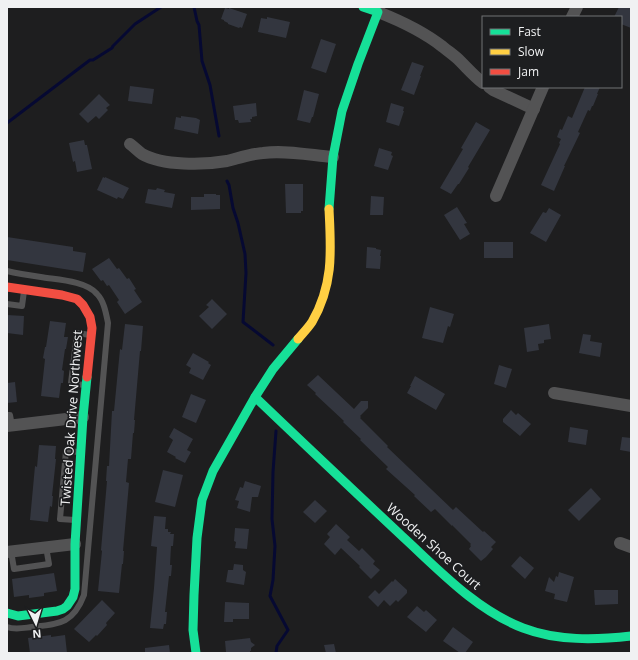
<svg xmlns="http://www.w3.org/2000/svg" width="638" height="660" font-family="'Open Sans',sans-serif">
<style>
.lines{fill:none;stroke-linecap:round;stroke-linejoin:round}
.stream{stroke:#060932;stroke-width:3}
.building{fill:#33363f}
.lane{stroke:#535354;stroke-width:6}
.street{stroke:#535354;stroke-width:12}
.fast{stroke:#16e098;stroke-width:9}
.slow{stroke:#ffcf43;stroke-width:9}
.jam{stroke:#f24e42;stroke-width:9}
.labels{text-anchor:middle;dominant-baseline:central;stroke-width:3.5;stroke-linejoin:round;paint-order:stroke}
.street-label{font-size:13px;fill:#f0f1f2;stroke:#1d1e20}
</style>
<rect width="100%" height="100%" fill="#1e1e1f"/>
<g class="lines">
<!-- stream -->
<g class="stream">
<polyline points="194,7 197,21 199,25 202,61 210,85 219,136"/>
<polyline points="7,123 90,60 93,60 112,48 113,46 135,24 161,7"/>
<polyline points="227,181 229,185 233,208 238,223 245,254 246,273 243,322 273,345"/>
<polyline points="276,653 277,646 288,630 270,596 273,580 275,546 272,519 273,472 276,431"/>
</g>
</g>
<!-- building -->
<g class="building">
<polygon points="619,7 631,7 631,28 621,24 621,17 614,17"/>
<polygon points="225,8 229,9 229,8 247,14 242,28 240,27 239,28 228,24 228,23 224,21 224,20 221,19"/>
<polygon points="267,17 290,22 286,38 258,32 261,18 267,19"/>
<polygon points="321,39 336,44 326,73 311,68"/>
<polygon points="412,62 424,66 420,76 421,76 414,95 401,90"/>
<polygon points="130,86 154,89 152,104 128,101"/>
<polygon points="585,87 600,87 597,94 598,94 593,106 592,106 590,111 588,110 578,132 580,133 566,162 564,166 565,166 554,191 541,185 560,144 559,143 561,139 557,137 560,129 562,130 568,116 572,118"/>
<polygon points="304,90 319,94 313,117 312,117 310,123 297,120"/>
<polygon points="99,94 110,105 106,108 108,110 99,119 96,116 88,123 79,114"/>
<polygon points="256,103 257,116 252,117 252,119 250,119 251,122 239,123 238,120 235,120 233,106"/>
<polygon points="391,103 404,107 403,111 404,111 399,126 386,122"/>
<polygon points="181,116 196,118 200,120 198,134 174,129 176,117 181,118"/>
<polygon points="476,122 490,130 468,167 469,168 459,184 458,184 451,194 440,188 463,149 461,148"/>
<polygon points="84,140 85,145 87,145 92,169 77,172 75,161 73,162 69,143"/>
<polygon points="379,148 392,152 391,155 393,156 388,170 374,166"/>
<polygon points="103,177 105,178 105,177 129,188 123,199 118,197 117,199 97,190"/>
<polygon points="285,184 303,184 303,211 301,211 301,213 286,213"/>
<polygon points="157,188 165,190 164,192 175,194 172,208 145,203 148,189 156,190"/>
<polygon points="204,194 216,194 216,195 220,195 220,209 191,210 191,197 204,197"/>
<polygon points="371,196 384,197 383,215 370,215"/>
<polygon points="457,207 467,223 464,224 470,234 460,240 444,215"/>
<polygon points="549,208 561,215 546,242 530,233 543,212 546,213"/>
<polygon points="7,237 73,247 73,251 86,253 83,272 7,260"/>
<rect x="484" y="242" width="29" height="16"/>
<polygon points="367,247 376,248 376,249 381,250 380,256 381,256 380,269 366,268"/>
<polygon points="109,258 117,269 119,268 127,279 129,278 136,289 134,290 142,302 125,314 117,302 119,300 109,285 107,286 103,280 101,281 92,269"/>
<polygon points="212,299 227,314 212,329 199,316 209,307 206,305"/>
<polygon points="430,307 454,314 450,327 448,326 443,343 422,338"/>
<polygon points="7,315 24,316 23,335 7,333"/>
<polygon points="50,321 66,323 64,337 68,337 66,349 65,349 62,370 64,371 63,383 61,383 59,398 41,396 45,359 43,358 45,347 46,347"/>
<polygon points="125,324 143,326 141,351 140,351 134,420 135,420 134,433 133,433 131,459 128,459 126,482 129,483 123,551 124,551 123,564 122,564 119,593 98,591 102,551 101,550 107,481 106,481 107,466 109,466 112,411 114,411 120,349 122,350"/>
<polygon points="549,324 551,339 544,340 544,343 538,344 539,350 527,352 524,328"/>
<polygon points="583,334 591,335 590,341 602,343 600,357 579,353"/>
<polygon points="193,353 209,362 208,363 211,365 203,380 189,373 191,368 186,365"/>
<polygon points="499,365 512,369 506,388 494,384"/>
<polygon points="318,375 354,409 361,401 368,401 368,408 360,416 361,417 360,418 388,446 387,447 453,510 456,507 483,532 484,531 496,542 491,547 493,549 486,557 481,561 469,549 471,546 470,545 471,544 452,525 452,526 435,509 431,512 414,496 415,495 386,469 388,467 360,440 361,439 343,422 344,421 315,394 316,393 307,385"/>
<polygon points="415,376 445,394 436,410 407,393 411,386 410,386"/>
<polygon points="15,382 17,402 7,403 7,383"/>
<polygon points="191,394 206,400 196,423 182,417"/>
<polygon points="511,410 516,415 518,413 531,424 520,436 503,422 503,419"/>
<polygon points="570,427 588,430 586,445 568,442"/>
<polygon points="174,428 193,439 187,450 191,452 185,463 175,458 176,457 167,452 173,440 169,437"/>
<polygon points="622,437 631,438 631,452 620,450"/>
<polygon points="39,445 56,446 55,459 56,459 52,496 53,496 52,507 50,506 48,522 30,520 35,466 37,467"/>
<polygon points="163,470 183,475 175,507 155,502"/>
<polygon points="245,481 261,486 258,497 252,497 250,512 237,508 239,501 235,500 240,487 243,488"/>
<polygon points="591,488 601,499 579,521 568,510"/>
<polygon points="315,500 327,511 315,523 303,512"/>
<polygon points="154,516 166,517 165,529 168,529 168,532 171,532 170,534 174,534 173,546 171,546 170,565 172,565 171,576 169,576 165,612 167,612 166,624 164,624 163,629 150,628 154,588 157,547 151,546"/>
<polygon points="336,524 350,537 347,540 359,551 362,548 375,561 373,564 380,570 371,579 359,567 360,566 341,548 335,555 324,544 330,537 327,534"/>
<polygon points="235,528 249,529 247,549 235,548 236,542 234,541"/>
<polygon points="520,556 534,568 525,579 511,566"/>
<polygon points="234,564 243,565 243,570 246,572 244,585 226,582 228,570 233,570"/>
<polygon points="559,572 574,577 567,602 554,599 555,594 545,591 549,577 554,582 556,576 558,577"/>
<polygon points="54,573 57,591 44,593 44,596 29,598 29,595 14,597 12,579"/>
<polygon points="395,579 407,590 407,593 398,602 396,600 390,606 384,600 378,607 368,597 375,590 379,594 392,581 393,582"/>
<polygon points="594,590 618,590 618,604 595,605"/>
<polygon points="102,600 115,613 106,623 107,625 97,636 96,635 89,642 74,629"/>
<polygon points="225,602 249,603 249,619 233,619 233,622 224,622"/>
<polygon points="417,606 424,612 426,610 437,620 426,632 407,617"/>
<polygon points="453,627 473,642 465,653 460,653 443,641"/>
<polygon points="51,635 51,637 65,635 67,653 30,653 28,638"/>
<polygon points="250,638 251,642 255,645 251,648 251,651 250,651 250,653 234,653 234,652 226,652 225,641"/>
<polygon points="334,644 336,653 326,653 324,645"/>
<polygon points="169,645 170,653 145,653 145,648"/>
</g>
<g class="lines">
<!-- lane -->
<g class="lane">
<path d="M7,271C20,274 34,276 47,278C62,280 87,282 97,294C104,301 106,313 108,323L84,595C73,624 59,624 32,627C23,628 15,630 7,627"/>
<polyline points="7,304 22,306 24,291"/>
<polyline points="84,385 71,383 77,333 90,335"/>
<polyline points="7,415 10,415 12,426"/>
<polyline points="75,520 60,519 66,451 79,452"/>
<polyline points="11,551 14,569 49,564 46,547"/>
</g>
<!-- street -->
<g class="street">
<path d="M379,7L378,12C401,21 424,32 443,47C449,52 455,56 460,61C468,69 474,76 483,83"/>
<polyline points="572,17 577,7"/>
<polyline points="489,87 493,90 534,109"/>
<path d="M130,144C134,147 138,151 142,154C163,166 204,165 227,161C239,158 250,154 263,153C286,150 310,155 333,157"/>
<polyline points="496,196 543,87"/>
<polyline points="554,393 631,406"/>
<polyline points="7,426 83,417"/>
<polyline points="620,543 631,547"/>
<polyline points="7,552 75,544"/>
</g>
<!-- fast -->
<g class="fast">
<polyline points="329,209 333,157 342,111 358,64 378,12 363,7"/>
<path d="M255,397C304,444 353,490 403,537C439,570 476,610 523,628C557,641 595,640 631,636"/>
<polyline points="7,613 18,616 57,611 63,609 67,606 73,597 75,589 75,544 83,417 87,377"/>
<polyline points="196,653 193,630 194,595 197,538 202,500 213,471 255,397 273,369 298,339"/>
</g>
<!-- slow -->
<path class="slow" d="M298,339C303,333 308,328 312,322C334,284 331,250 329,209"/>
<!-- jam -->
<polyline class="jam" points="7,287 62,295 77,299 83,305 90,317 92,328 87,377"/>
</g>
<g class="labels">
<!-- street labels -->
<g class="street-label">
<text transform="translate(71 418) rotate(-86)">Twisted Oak Drive Northwest</text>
<text transform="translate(434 546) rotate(42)">Wooden Shoe Court</text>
</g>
</g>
<!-- border -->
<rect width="638" height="660" fill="none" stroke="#f0f1f2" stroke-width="16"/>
<!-- legend -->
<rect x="482" y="16" width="140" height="72" fill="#1d1e20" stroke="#717274"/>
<rect x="490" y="29" width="20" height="6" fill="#16e098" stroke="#717274"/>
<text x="518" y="36" font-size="12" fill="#f0f1f2">Fast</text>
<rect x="490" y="49" width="20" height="6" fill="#ffcf43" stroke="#717274"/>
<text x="518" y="56" font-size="12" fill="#f0f1f2">Slow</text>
<rect x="490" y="69" width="20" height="6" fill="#f24e42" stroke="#717274"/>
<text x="518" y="76" font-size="12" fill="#f0f1f2">Jam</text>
<!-- north arrow -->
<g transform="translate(36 624) rotate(175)" stroke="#1d1e20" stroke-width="3" paint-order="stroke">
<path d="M0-3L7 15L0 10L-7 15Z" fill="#f0f1f2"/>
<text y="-6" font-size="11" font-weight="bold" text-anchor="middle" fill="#f0f1f2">N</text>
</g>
</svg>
